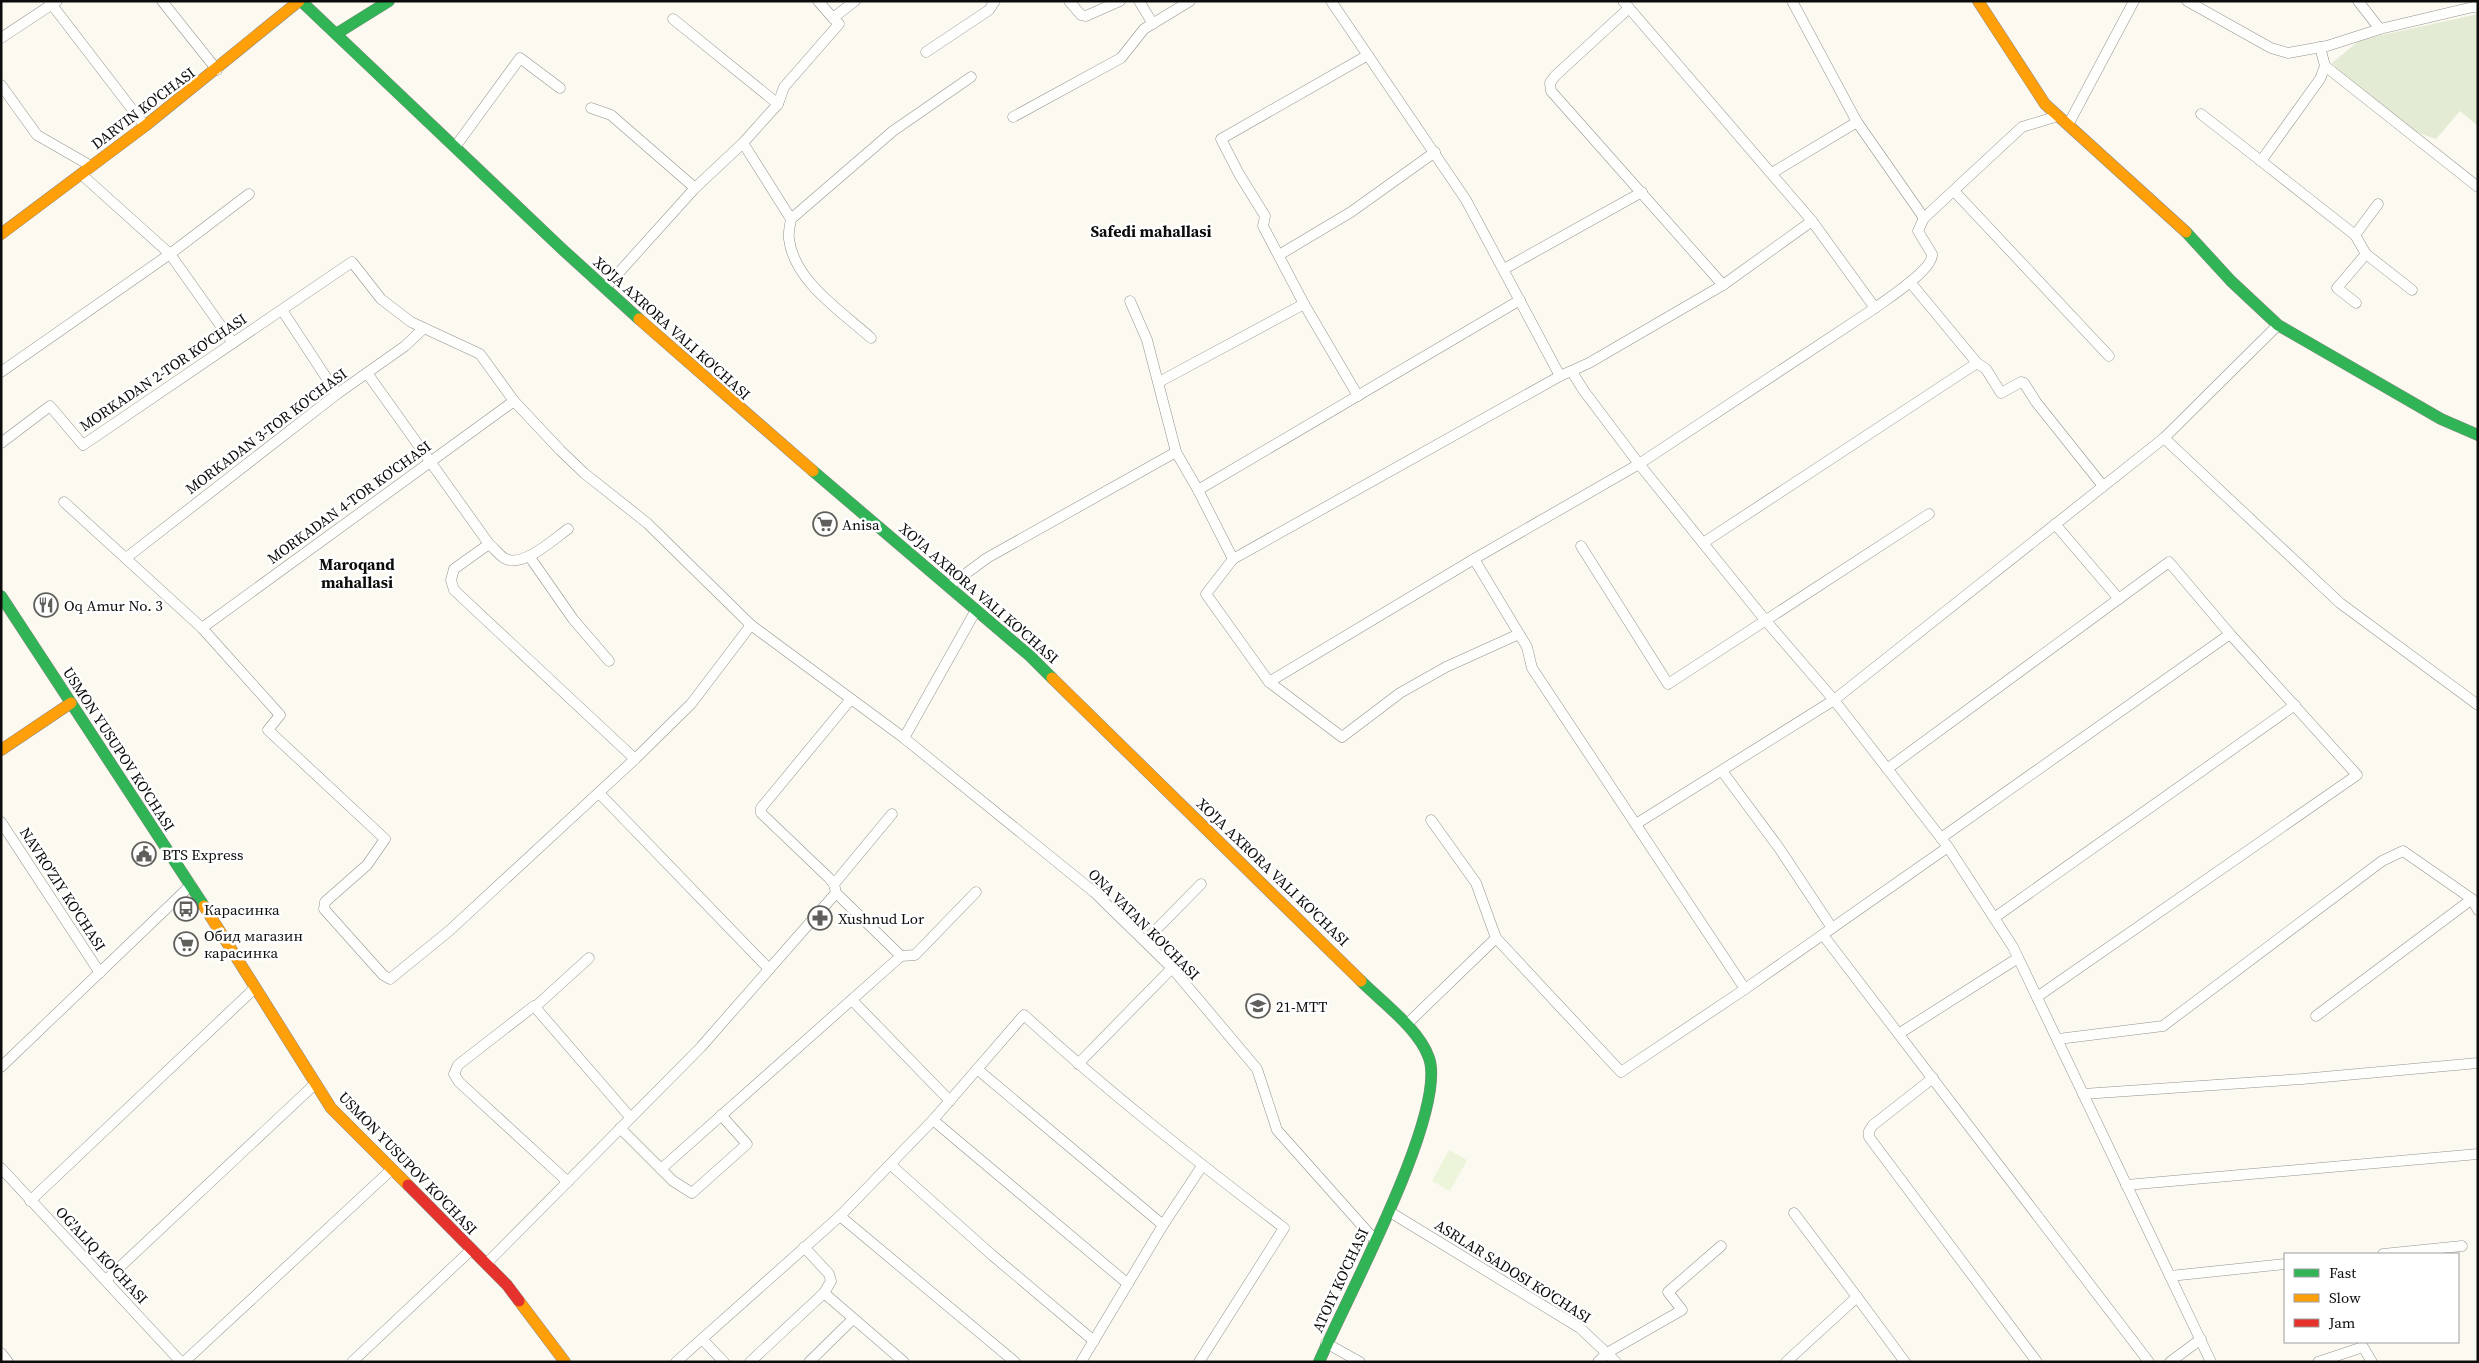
<svg xmlns="http://www.w3.org/2000/svg" width="2479" height="1363" font-family="'Source Serif 4',serif">
<style>
.cemetery{fill:#e4ebd4}
.pitch{fill:#ecf4da}
.lines{fill:none;stroke-linecap:round;stroke-linejoin:round}
.street-casing{stroke:#94938f;stroke-width:11}
.fast-casing{stroke:#8a8985;stroke-width:12}
.slow-casing{stroke:#8a8985;stroke-width:12}
.jam-casing{stroke:#8a8985;stroke-width:12}
.street{stroke:#fefefd;stroke-width:10}
.fast{stroke:#30b455;stroke-width:11}
.slow{stroke:#ff9f0a;stroke-width:11}
.jam{stroke:#e5322d;stroke-width:11}
.labels{text-anchor:middle;dominant-baseline:central;stroke-width:5;stroke-linejoin:round;paint-order:stroke}
.street-label{font-size:15px;fill:#0c0c0c;stroke:#fff}
.poi-label{font-size:15px;fill:#0c0c0c;stroke:#fff;text-anchor:start}
.neighbourhood-label{font-size:16px;font-weight:bold;fill:#0c0c0c;stroke:#fff}
</style>
<rect width="100%" height="100%" fill="#fbf9f0"/>
<!-- cemetery -->
<path class="cemetery" d="M2478,14V126L2460,111L2436,139C2396,127 2361,94 2332,63L2360,40Z"/>
<!-- pitch -->
<polygon class="pitch" points="1449,1150 1467,1160 1450,1191 1432,1181"/>
<g class="lines">
<!-- street casing -->
<g class="street-casing">
<g id="street">
<polyline points="49,1 145,126"/>
<polyline points="162,1 217,70"/>
<polyline points="818,1 833,18 855,1"/>
<polyline points="1069,1 1081,15 1086,16 1120,1"/>
<polyline points="1139,1 1153,24"/>
<polyline points="1331,1 1466,200 1560,376 1589,363 1723,285 1812,221 1623,1"/>
<polyline points="1792,1 1857,122 1924,218"/>
<polyline points="2187,1 2271,48 2288,53 2327,46 2380,29 2473,7 2478,8"/>
<polyline points="2358,1 2380,29"/>
<polyline points="1629,8 1555,76 1550,83 1551,91 1723,285"/>
<polyline points="673,19 778,104 743,143"/>
<polyline points="1,38 57,1"/>
<polyline points="926,52 989,10 995,1"/>
<polyline points="2325,66 2478,187"/>
<polyline points="1,85 37,135 91,166"/>
<polyline points="778,104 784,87 839,24 833,18"/>
<polyline points="591,108 611,115 695,188"/>
<polyline points="2201,114 2261,161 2320,79 2325,66 2320,47"/>
<polyline points="1013,117 1121,58 1144,29 1190,1"/>
<polyline points="2069,123 2134,1"/>
<polyline points="455,147 520,58 560,88"/>
<polyline points="2261,161 2355,235 2378,204"/>
<polyline points="1772,173 1857,122"/>
<polyline points="1954,191 2109,356"/>
<path d="M791,219C790,225 788,233 789,239C794,281 841,311 871,338"/>
<polyline points="1812,221 1875,308"/>
<polyline points="2355,235 2366,254 2412,290"/>
<polyline points="1279,255 1351,212 1435,152"/>
<polyline points="1504,269 1642,192"/>
<polyline points="605,288 695,188 743,143 791,219 893,131 971,77"/>
<polyline points="1130,301 1147,340 1176,452"/>
<polyline points="2356,303 2337,288 2366,254"/>
<polyline points="282,310 337,394"/>
<polyline points="233,343 170,254 249,194"/>
<polyline points="1977,363 1986,369 2001,393 2021,382 2024,383 2036,402 2103,486"/>
<polyline points="1,372 170,254 81,174"/>
<polyline points="1572,372 1584,391 1639,464 1766,621 1834,700 1948,847 2013,947 2211,1362"/>
<polyline points="367,373 489,544 454,569 451,580 454,590 635,759"/>
<polyline points="1159,382 1304,304"/>
<polyline points="1358,396 1304,304 1263,226 1265,216 1239,174 1221,139 1368,55"/>
<polyline points="2164,438 2340,603 2478,705"/>
<polyline points="1,443 50,406 83,445 352,262 381,299 411,322 480,354 514,401 560,450 584,473 647,523 751,625 904,738 1094,892 1172,968 1257,1069 1277,1130 1374,1239"/>
<polyline points="1198,490 1233,559 1560,376"/>
<polyline points="64,502 202,628 280,715 268,730 385,839 367,865 325,902 324,909 383,975 390,979 449,931 635,759 691,704 751,625"/>
<polyline points="2055,524 2119,599"/>
<polyline points="1703,543 1977,363 1910,282"/>
<path d="M489,544C494,548 498,554 504,558C522,569 554,539 568,529"/>
<polyline points="1581,546 1668,684 1929,514"/>
<polyline points="529,556 573,619 609,661"/>
<polyline points="126,558 337,394 405,346 424,328"/>
<path d="M1233,559L1206,594L1269,682L1474,559L1639,464L1875,308C1887,299 1934,269 1932,254L1918,231L1924,218L2022,127L2058,116"/>
<polyline points="1474,559 1527,647 1532,668 1745,989"/>
<polyline points="949,586 987,558 1176,452 1198,490 1520,300"/>
<polyline points="202,628 514,401"/>
<polyline points="1269,682 1342,737 1400,693 1446,667 1519,634"/>
<polyline points="904,738 976,610"/>
<polyline points="1887,769 2169,562 2230,634 1941,838"/>
<polyline points="1722,771 1779,848 1832,928"/>
<polyline points="599,793 769,969"/>
<polyline points="1431,820 1476,883 1496,938"/>
<polyline points="1,822 100,973"/>
<polyline points="1636,824 1834,700 2164,438 2278,325"/>
<polyline points="834,884 892,814"/>
<polyline points="2472,899 2478,910"/>
<polyline points="1994,918 2295,705"/>
<polyline points="1823,935 2149,1362"/>
<polyline points="1145,941 1201,884"/>
<polyline points="901,956 915,955 976,892"/>
<polyline points="2037,997 2357,775 2230,634"/>
<polyline points="852,1000 950,1101"/>
<polyline points="535,1007 589,958"/>
<polyline points="1407,1024 1496,938 1621,1072 1745,989 1948,847"/>
<polyline points="1900,1033 2018,958"/>
<polyline points="2058,1039 2163,1026 2382,861 2403,851 2472,899 2316,1016"/>
<polyline points="1078,1064 1172,968"/>
<polyline points="1,1067 191,885"/>
<polyline points="977,1069 1163,1225"/>
<polyline points="1933,1078 1873,1125 1869,1131 1869,1137 2037,1362"/>
<polyline points="2083,1094 2302,1079 2478,1063"/>
<polyline points="933,1120 1128,1284"/>
<polyline points="620,1128 673,1181 692,1193 747,1144 721,1115"/>
<polyline points="891,1165 992,1255 1094,1341"/>
<polyline points="1,1168 181,1362"/>
<polyline points="661,1169 901,956 836,893"/>
<polyline points="568,1182 459,1082 454,1074 458,1065 534,1006 630,1117"/>
<polyline points="2126,1185 2478,1154"/>
<polyline points="30,1201 255,988"/>
<polyline points="1390,1212 1580,1328 1616,1362"/>
<polyline points="1794,1213 1857,1297"/>
<polyline points="840,1216 1015,1362"/>
<polyline points="804,1247 829,1274 831,1281 824,1293"/>
<polyline points="2383,1254 2462,1246"/>
<polyline points="486,1264 701,1047 836,893 834,884 829,878 761,813 761,808 851,699"/>
<polyline points="2170,1276 2285,1264"/>
<polyline points="106,1280 315,1084"/>
<polyline points="702,1339 724,1362"/>
<polyline points="1326,1343 1360,1362"/>
<polyline points="1,1353 8,1362"/>
<polyline points="184,1362 391,1170"/>
<polyline points="352,1362 471,1250"/>
<path d="M676,1362L840,1216L933,1120L1024,1015C1107,1091 1195,1160 1284,1228L1199,1362"/>
<polyline points="750,1362 824,1293 904,1362"/>
<polyline points="809,1362 852,1320"/>
<polyline points="1081,1362 1163,1225 1202,1166"/>
<polyline points="1598,1362 1607,1353 1682,1310 1668,1292 1721,1246"/>
<polyline points="1786,1362 1857,1297 1905,1362"/>
<polyline points="2170,1362 2201,1339"/>
<polyline points="2318,1362 2363,1347 2372,1362"/>
</g>
</g>
<!-- fast casing -->
<g class="fast-casing">
<g id="fast">
<polyline points="301,1 561,248 639,319"/>
<polyline points="336,34 389,1"/>
<polyline points="2186,232 2231,281 2278,325 2441,419 2478,435"/>
<polyline points="813,471 1030,656 1052,678"/>
<polyline points="1,596 204,906"/>
<path d="M1319,1362C1344,1303 1448,1112 1429,1058C1419,1029 1383,1003 1361,981"/>
</g>
</g>
<!-- slow casing -->
<g class="slow-casing">
<g id="slow">
<polyline points="1978,1 2045,104 2186,232"/>
<polyline points="1,234 145,126 299,1"/>
<polyline points="639,319 813,471"/>
<polyline points="1052,678 1361,981"/>
<polyline points="1,750 71,703"/>
<polyline points="204,906 331,1108 408,1185"/>
<polyline points="519,1301 565,1362"/>
</g>
</g>
<!-- jam casing -->
<g class="jam-casing">
<polyline id="jam" points="408,1185 507,1285 519,1301"/>
</g>
<!-- street -->
<use href="#street" class="street"/>
<!-- fast -->
<use href="#fast" class="fast"/>
<!-- slow -->
<use href="#slow" class="slow"/>
<!-- jam -->
<use href="#jam" class="jam"/>
</g>
<!-- icons -->
<defs>
<g id="supermarket-ring" transform="scale(1.25)"><circle r="9.5" fill="#fff" stroke="#605f5c" stroke-width="1.5"/><path d="M-6-5.5h2.5l.6 2H6L4.5 2H-2.5L-4.4-4H-6ZM-1.5 3.2a1.3 1.3 0 1 0 .1 0ZM3 3.2a1.3 1.3 0 1 0 .1 0Z" fill="#605f5c"/></g>
<g id="restaurant-ring" transform="scale(1.25)"><circle r="9.5" fill="#fff" stroke="#605f5c" stroke-width="1.5"/><path d="M-5-6h1v4h1v-4h1v4h1v-4h1v5L-1.5 .5V6h-2V.5L-5-1ZM5-6V6H3V1.5H1.5Q1.5-4 5-6Z" fill="#605f5c"/></g>
<g id="civic-ring" transform="scale(1.25)"><circle r="9.5" fill="#fff" stroke="#605f5c" stroke-width="1.5"/><path d="M-.6-6.5H3V-4.5H.6V-3L4-1V1h2V6H-6V1h2V-1L-.6-3ZM-1.2 2.5V6h2.4V2.5Z" fill="#605f5c"/></g>
<g id="bus-ring" transform="scale(1.25)"><circle r="9.5" fill="#fff" stroke="#605f5c" stroke-width="1.5"/><path d="M-5-6H5V4H4V6H2V4H-2V6H-4V4H-5ZM-3.5-4V0h7V-4ZM-3.5 1.2v1.5H-2V1.2ZM2 1.2v1.5H3.5V1.2Z" fill="#605f5c"/></g>
<g id="pharmacy-ring" transform="scale(1.25)"><circle r="9.5" fill="#fff" stroke="#605f5c" stroke-width="1.5"/><path d="M-2-6h4v4h4v4h-4v4h-4v-4h-4v-4h4Z" fill="#605f5c"/></g>
<g id="school-ring" transform="scale(1.25)"><circle r="9.5" fill="#fff" stroke="#605f5c" stroke-width="1.5"/><path d="M0-5L7-2L0 1L-7-2ZM-4 1L0 2.5L4 1V4Q0 6-4 4Z" fill="#605f5c"/></g>
</defs>
<g fill-rule="evenodd">
<use href="#supermarket-ring" x="825" y="524"/>
<use href="#restaurant-ring" x="46" y="605"/>
<use href="#civic-ring" x="144" y="854"/>
<use href="#bus-ring" x="186" y="909"/>
<use href="#pharmacy-ring" x="820" y="918"/>
<use href="#supermarket-ring" x="186" y="944"/>
<use href="#school-ring" x="1258" y="1006"/>
</g>
<g class="labels">
<!-- street labels -->
<g class="street-label">
<text transform="translate(143 108) rotate(-37)">DARVIN KO'CHASI</text>
<text transform="translate(672 328) rotate(42)">XO'JA AXRORA VALI KO'CHASI</text>
<text transform="translate(163 372) rotate(-34)">MORKADAN 2-TOR KO'CHASI</text>
<text transform="translate(266 431) rotate(-37)">MORKADAN 3-TOR KO'CHASI</text>
<text transform="translate(349 502) rotate(-36)">MORKADAN 4-TOR KO'CHASI</text>
<text transform="translate(979 593) rotate(41)">XO'JA AXRORA VALI KO'CHASI</text>
<text transform="translate(119 749) rotate(57)">USMON YUSUPOV KO'CHASI</text>
<text transform="translate(1273 872) rotate(44)">XO'JA AXRORA VALI KO'CHASI</text>
<text transform="translate(63 889) rotate(57)">NAVRO'ZIY KO'CHASI</text>
<text transform="translate(1144 924) rotate(45)">ONA VATAN KO'CHASI</text>
<text transform="translate(408 1163) rotate(46)">USMON YUSUPOV KO'CHASI</text>
<text transform="translate(102 1255) rotate(47)">OG'ALIQ KO'CHASI</text>
<text transform="translate(1513 1271) rotate(32)">ASRLAR SADOSI KO'CHASI</text>
<text transform="translate(1340 1280) rotate(-65)">ATOIY KO'CHASI</text>
</g>
<!-- poi labels -->
<g class="poi-label">
<text x="842" y="524">Anisa</text>
<text x="64" y="605">Oq Amur No. 3</text>
<text x="162" y="854">BTS Express</text>
<text x="204" y="909">Карасинка</text>
<text x="838" y="918">Xushnud Lor</text>
<text x="204" y="935">Обид магазин<tspan x="204" dy="17">карасинка</tspan></text>
<text x="1276" y="1006">21-MTT</text>
</g>
<!-- neighbourhood labels -->
<g class="neighbourhood-label">
<text x="1151" y="231">Safedi mahallasi</text>
<text x="357" y="564">Maroqand<tspan x="357" dy="18">mahallasi</tspan></text>
</g>
</g>
<!-- border -->
<rect width="2479" height="1363" fill="none" stroke="#0c0c0c" stroke-width="5"/>
<!-- legend -->
<rect x="2284" y="1253" width="175" height="90" fill="#ffffff" stroke="#9e9e9e"/>
<rect x="2294" y="1269" width="25" height="8" fill="#30b455" stroke="#9e9e9e"/>
<text x="2329" y="1278" font-size="15" fill="#0c0c0c">Fast</text>
<rect x="2294" y="1294" width="25" height="8" fill="#ff9f0a" stroke="#9e9e9e"/>
<text x="2329" y="1303" font-size="15" fill="#0c0c0c">Slow</text>
<rect x="2294" y="1319" width="25" height="8" fill="#e5322d" stroke="#9e9e9e"/>
<text x="2329" y="1328" font-size="15" fill="#0c0c0c">Jam</text>
</svg>
